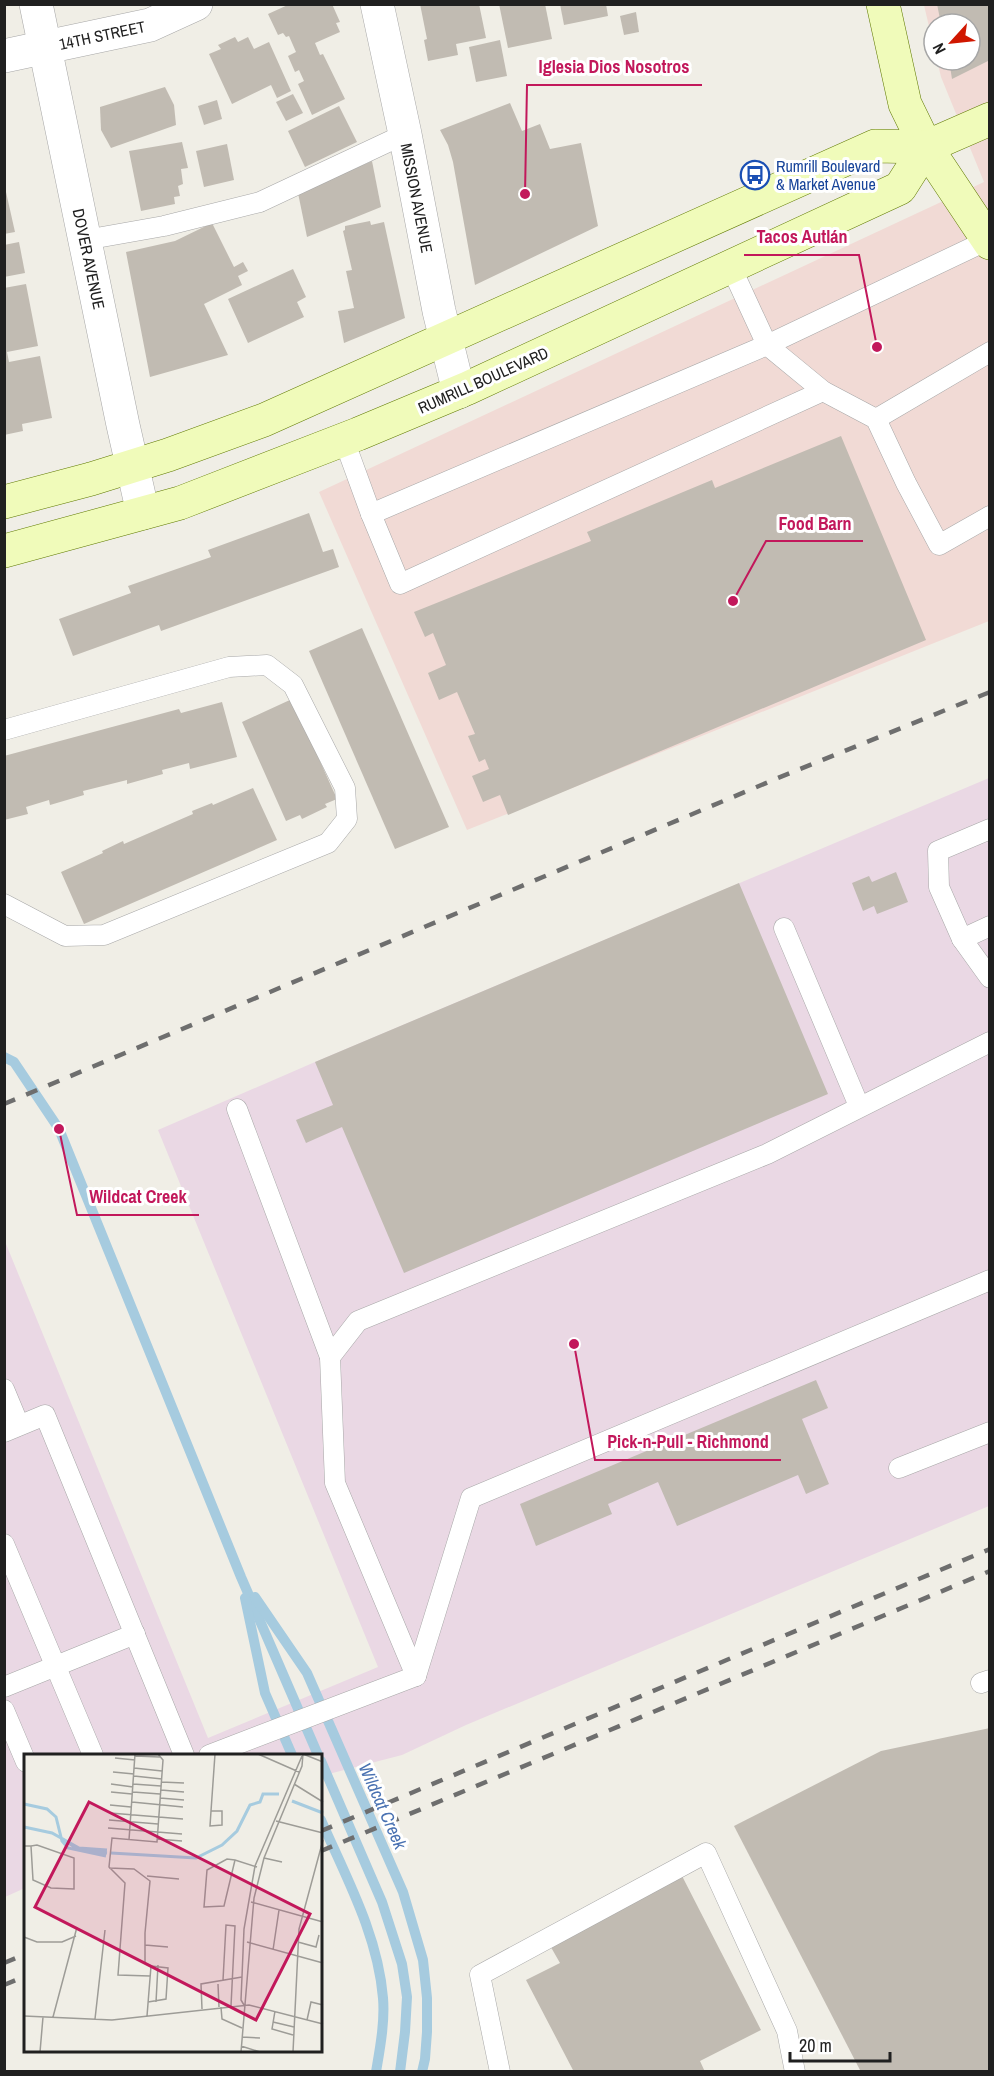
<svg xmlns="http://www.w3.org/2000/svg" width="994" height="2076" font-family="'Archivo Narrow',sans-serif">
<style>
.commercial{fill:#f1dad5}
.industrial{fill:#ead8e4}
.lines{fill:none;stroke-linecap:round;stroke-linejoin:round}
.stream{stroke:#a6cbdf;stroke-width:10}
.building{fill:#c1bbb2}
.lane-casing{stroke:#a7a7a7;stroke-width:21}
.street-casing{stroke:#a7a7a7;stroke-width:34}
.secondary-casing{stroke:#607a03;stroke-width:34}
.lane{stroke:#fff;stroke-width:20}
.street{stroke:#fff;stroke-width:33}
.secondary{stroke:#f0fbba;stroke-width:33}
.rail{stroke:#6e6e6e;stroke-width:4.5;stroke-dasharray:12 12;stroke-linecap:butt}
.labels{text-anchor:middle;dominant-baseline:central;stroke-width:6;stroke-linejoin:round;paint-order:stroke}
.street-label{font-size:16px;fill:#202020;stroke:#fff}
.transit-label{font-size:16px;fill:#164399;stroke:#fff;text-anchor:start}
.water-label{font-size:18px;font-style:italic;fill:#4a72b2;stroke:#fff}
.inset-river{fill:none;stroke:#a6cbdf;stroke-width:3}
.inset-road{fill:none;stroke:#9d9c97;stroke-width:1.5}
.view{fill:#c2185b;fill-opacity:0.15;stroke:#c2185b;stroke-width:3}
.inset-edge{fill:none;stroke:#202020;stroke-width:3}
.leader{fill:none;stroke:#c2185b;stroke-width:2}
.callout-dot{fill:#c2185b;stroke:#fff;stroke-width:2}
.callout-label{font-size:18px;text-anchor:middle;font-weight:bold;fill:#c2185b;stroke:#fff;stroke-width:6;stroke-linejoin:round;paint-order:stroke}
</style>
<rect width="100%" height="100%" fill="#f0eee6"/>
<!-- commercial -->
<polygon class="commercial" points="924,5 989,5 989,621 467,830 319,492 984,182 941,77 937,60 970,60 970,24 934,24 934,48"/>
<!-- industrial -->
<polygon class="industrial" points="989,778 989,1506 466,1725 402,1755 321,1776 321,1755 26,1755 25,1888 5,1897 4,1239 208,1738 378,1667 158,1130 315,1062"/>
<g class="lines">
<!-- stream -->
<g class="stream">
<polyline points="4,1057 14,1062 59,1129 241,1577 318,1755"/>
<polyline points="255,1597 307,1673 403,1892 423,1960 427,1998 427,2032 425,2059 422,2072"/>
<polyline points="245,1598 265,1693 292,1755"/>
<polyline points="321,1761 382,1902 402,1964 407,1997 405,2032 400,2072"/>
<path d="M321,1820C346,1877 378,1935 383,1998C385,2022 380,2048 376,2072"/>
</g>
</g>
<!-- building -->
<g class="building">
<polygon points="290,4 332,4 340,22 336,23 340,32 315,43 320,55 323,54 345,99 312,115 298,84 304,81 299,70 295,72 288,56 296,52 289,36 286,37 283,33 278,35 268,14"/>
<polygon points="420,4 479,4 486,38 456,44 458,55 428,61 424,40 427,39"/>
<polygon points="499,4 545,4 552,39 508,48"/>
<polygon points="560,4 606,4 608,16 564,25"/>
<polygon points="937,4 990,4 990,60 952,79 949,60 970,60 970,24 941,24"/>
<polygon points="636,12 639,32 624,35 620,16"/>
<polygon points="235,37 238,42 248,37 254,49 269,42 291,91 277,98 271,85 232,104 209,54 221,49 218,45"/>
<polygon points="500,40 507,76 476,82 469,47"/>
<polygon points="165,87 174,105 176,125 111,148 101,130 100,107"/>
<polygon points="293,94 303,113 286,121 276,102"/>
<polygon points="217,100 222,119 204,125 198,106"/>
<polygon points="510,103 522,131 540,124 550,149 581,143 598,226 475,285 453,162 448,145 440,130"/>
<polygon points="339,106 357,142 305,167 288,131"/>
<polygon points="182,142 188,168 181,169 183,184 178,186 180,196 174,197 175,204 141,211 129,151"/>
<polygon points="227,144 234,180 204,187 196,151"/>
<polygon points="372,161 381,207 307,237 298,193"/>
<polygon points="4,183 15,232 4,234"/>
<polygon points="370,221 371,225 384,222 405,318 344,343 338,311 354,308 346,271 352,270 343,231 345,230 345,226"/>
<polygon points="212,223 234,267 243,262 248,271 238,276 242,285 204,304 228,355 150,377 126,252 175,241"/>
<polygon points="19,242 25,273 4,277 4,245"/>
<polygon points="293,269 306,297 297,302 304,317 248,343 228,299"/>
<polygon points="26,284 38,346 7,352 9,362 40,356 52,418 22,424 23,431 4,435 4,288"/>
<polygon points="841,436 926,640 508,815 500,795 483,802 472,776 489,769 485,759 479,762 468,736 475,734 457,692 439,700 428,673 446,665 433,633 425,637 414,612 591,541 587,532 712,480 715,488"/>
<polygon points="309,513 323,552 333,549 339,567 161,631 159,625 73,656 59,619 131,593 128,586 211,557 208,550"/>
<polygon points="362,628 449,827 395,849 309,651"/>
<polygon points="292,699 337,799 325,804 327,807 302,819 300,815 286,821 242,722"/>
<polygon points="222,702 237,757 190,769 189,763 162,770 163,774 127,784 127,780 83,791 84,795 50,805 49,800 26,807 28,814 4,820 4,756 179,709 181,713"/>
<polygon points="253,788 277,840 84,924 61,872 103,853 102,851 123,841 124,844 193,814 192,811 212,803 213,805"/>
<polygon points="896,872 908,902 877,914 874,906 863,911 852,883 869,876 872,882"/>
<polygon points="739,883 828,1094 404,1273 342,1127 306,1143 296,1120 333,1105 315,1062"/>
<polygon points="816,1380 828,1408 802,1419 829,1484 806,1494 798,1475 677,1526 658,1482 608,1504 612,1514 536,1546 520,1504"/>
<polygon points="990,1728 990,2072 861,2072 734,1826 881,1751"/>
<polygon points="681,1874 761,2030 700,2061 705,2072 574,2072 526,1980 560,1963 548,1942"/>
</g>
<g class="lines">
<!-- lane casing -->
<g class="lane-casing">
<g id="lane">
<polyline points="85,240 164,226 260,202 405,134"/>
<polyline points="731,267 767,345 823,391 876,419 906,483 939,545 990,516"/>
<polyline points="823,391 400,584 371,514 767,345 988,240"/>
<polyline points="876,419 990,352"/>
<polyline points="344,440 371,514"/>
<polyline points="4,730 229,667 267,665 293,685 345,788 347,819 328,843 104,935 65,936 4,904"/>
<polyline points="990,829 938,851 939,887 962,939 990,978"/>
<polyline points="784,928 859,1106"/>
<polyline points="962,939 990,926"/>
<polyline points="237,1109 330,1357"/>
<polyline points="4,1389 19,1425"/>
<polyline points="4,1432 45,1415 184,1755"/>
<polyline points="899,1468 990,1432"/>
<polyline points="4,1544 93,1755"/>
<polyline points="416,1676 335,1483 330,1357 358,1321 767,1154 990,1042"/>
<polyline points="981,1683 990,1680"/>
<polyline points="4,1687 135,1634"/>
<polyline points="4,1710 26,1762"/>
<polyline points="209,1755 416,1676 471,1498 990,1280"/>
<polyline points="500,2072 480,1975 706,1853 787,2031 795,2072"/>
</g>
</g>
<!-- street casing -->
<g class="street-casing">
<g id="street">
<polyline points="36,4 123,425 143,513"/>
<polyline points="377,4 405,134 439,311 459,392"/>
<polyline points="4,56 150,25 196,4"/>
</g>
</g>
<!-- secondary casing -->
<g class="secondary-casing">
<g id="secondary">
<polyline points="883,4 905,104 926,147 990,243"/>
<polyline points="4,502 91,479 168,455 264,420 875,146 926,147 990,119"/>
<polyline points="4,551 180,503 358,434 468,388 900,188 926,147"/>
</g>
</g>
<!-- lane -->
<use href="#lane" class="lane"/>
<!-- street -->
<use href="#street" class="street"/>
<!-- secondary -->
<use href="#secondary" class="secondary"/>
<!-- rail -->
<g class="rail">
<polyline points="4,1104 778,778 990,692"/>
<polyline points="321,1831 990,1549"/>
<polyline points="321,1851 990,1571"/>
<polyline points="4,1963 26,1954"/>
<polyline points="4,1985 26,1976"/>
</g>
</g>
<!-- icons -->
<defs>
<g id="bus-ring" transform="scale(1.5)"><circle r="9.5" fill="#fff" stroke="#1a4fb4" stroke-width="1.5"/><path d="M-5-6H5V4H4V6H2V4H-2V6H-4V4H-5ZM-3.5-4V0h7V-4ZM-3.5 1.2v1.5H-2V1.2ZM2 1.2v1.5H3.5V1.2Z" fill="#1a4fb4"/></g>
</defs>
<g fill-rule="evenodd">
<use href="#bus-ring" x="755" y="175"/>
</g>
<g class="labels">
<!-- street labels -->
<g class="street-label">
<text transform="translate(102 35) rotate(-12)">14TH STREET</text>
<text transform="translate(417 198) rotate(79)">MISSION AVENUE</text>
<text transform="translate(89 259) rotate(78)">DOVER AVENUE</text>
<text transform="translate(483 380) rotate(-24)">RUMRILL BOULEVARD</text>
</g>
<!-- transit labels -->
<g class="transit-label">
<text x="776" y="166">Rumrill Boulevard<tspan x="776" dy="18">&amp; Market Avenue</tspan></text>
</g>
<!-- water labels -->
<g class="water-label">
<text transform="translate(383 1806) rotate(66)">Wildcat Creek</text>
</g>
</g>
<!-- overview -->
<g transform="translate(24 1754)">
<rect width="298" height="298" fill="#f0eee6"/>
<path class="inset-river" d="M268,47L299,59M0,50L23,55L32,63L38,87L44,94L82,102M0,73L28,79L55,94L83,96M37,84L55,96L83,99M87,99L172,104L198,91L213,77L226,51L236,48L239,40H255"/>
<path class="inset-road" d="M234,0L275,18M279,0L299,8M111,2L136,3M91,4L111,6M110,14L138,17M89,18L110,20M110,22L138,25M137,28L160,29M87,30L109,33M109,30L137,32M270,30L299,48M137,36L160,38M87,38L108,40M109,38L136,40M136,44L160,46M108,48L159,53M86,51L107,53M187,57H198V71L186,72L187,57L191,0M86,59L159,65M85,66L134,70M252,67L299,79M84,74L158,80M133,85L158,87M105,86L111,0M0,92H7L13,91L50,104V135L27,134L9,126L7,92M240,104L258,108M211,106L200,152L180,153L183,116L203,105L211,106L233,113M85,114L110,115L126,127L121,179V209L127,212L123,262M123,122L155,125M227,148L299,168M0,183L13,188H38L52,182M223,188L299,209M274,188L292,193L295,181M121,191L144,193M249,196L255,156M126,222L94,221L101,129L85,113L88,84L133,88L139,6L134,0M199,226L202,171L211,172L207,252M194,230L195,253M124,248L142,245L144,214L127,212M132,248L134,211M220,251L217,246L220,175L231,112L278,2M197,253L198,265L218,274M178,255L177,230L218,223M251,257L248,275L269,281M0,262L88,266L225,251L299,270M29,263L53,173M71,265L81,176M283,266L287,248L299,251M249,268L270,273M218,283L236,284M217,292L236,298M16,298L19,263M217,298L230,144L240,104L278,12L279,0M269,298L275,175L299,86"/>
<path class="view" d="M65,48L286,160L232,266L11,153Z"/>
<rect width="298" height="298" class="inset-edge"/>
</g>
<!-- callouts -->
<path class="leader" d="M525 194L527 85H702M877 347L859 255H744M733 601L766 541H863M59 1129L77 1215H199M574 1344L595 1460H781"/>
<g class="callout-dot">
<circle cx="525" cy="194" r="6"/>
<circle cx="877" cy="347" r="6"/>
<circle cx="733" cy="601" r="6"/>
<circle cx="59" cy="1129" r="6"/>
<circle cx="574" cy="1344" r="6"/>
</g>
<g class="callout-label">
<text x="614" y="73">Iglesia Dios Nosotros</text>
<text x="802" y="243">Tacos Autlán</text>
<text x="815" y="530">Food Barn</text>
<text x="138" y="1203">Wildcat Creek</text>
<text x="688" y="1448">Pick-n-Pull - Richmond</text>
</g>
<!-- border -->
<rect width="994" height="2076" fill="none" stroke="#202020" stroke-width="12"/>
<!-- north arrow -->
<g transform="translate(952 42) rotate(243)"><circle r="28" fill="#ffffff" stroke="#a6a6a6" stroke-width="1.5"/>
<path d="M0-4.5L10 22L0 15L-10 22Z" fill="#d01700"/>
<text y="-9" font-size="16" font-weight="bold" text-anchor="middle" fill="#202020">N</text>
</g>
<!-- scale -->
<path d="M790 2052v9h100v-9" fill="none" stroke="#202020" stroke-width="3"/>
<text x="799" y="2052" font-size="18" fill="#202020" stroke="#ffffff" stroke-width="4.5" paint-order="stroke">20 m</text>
</svg>
